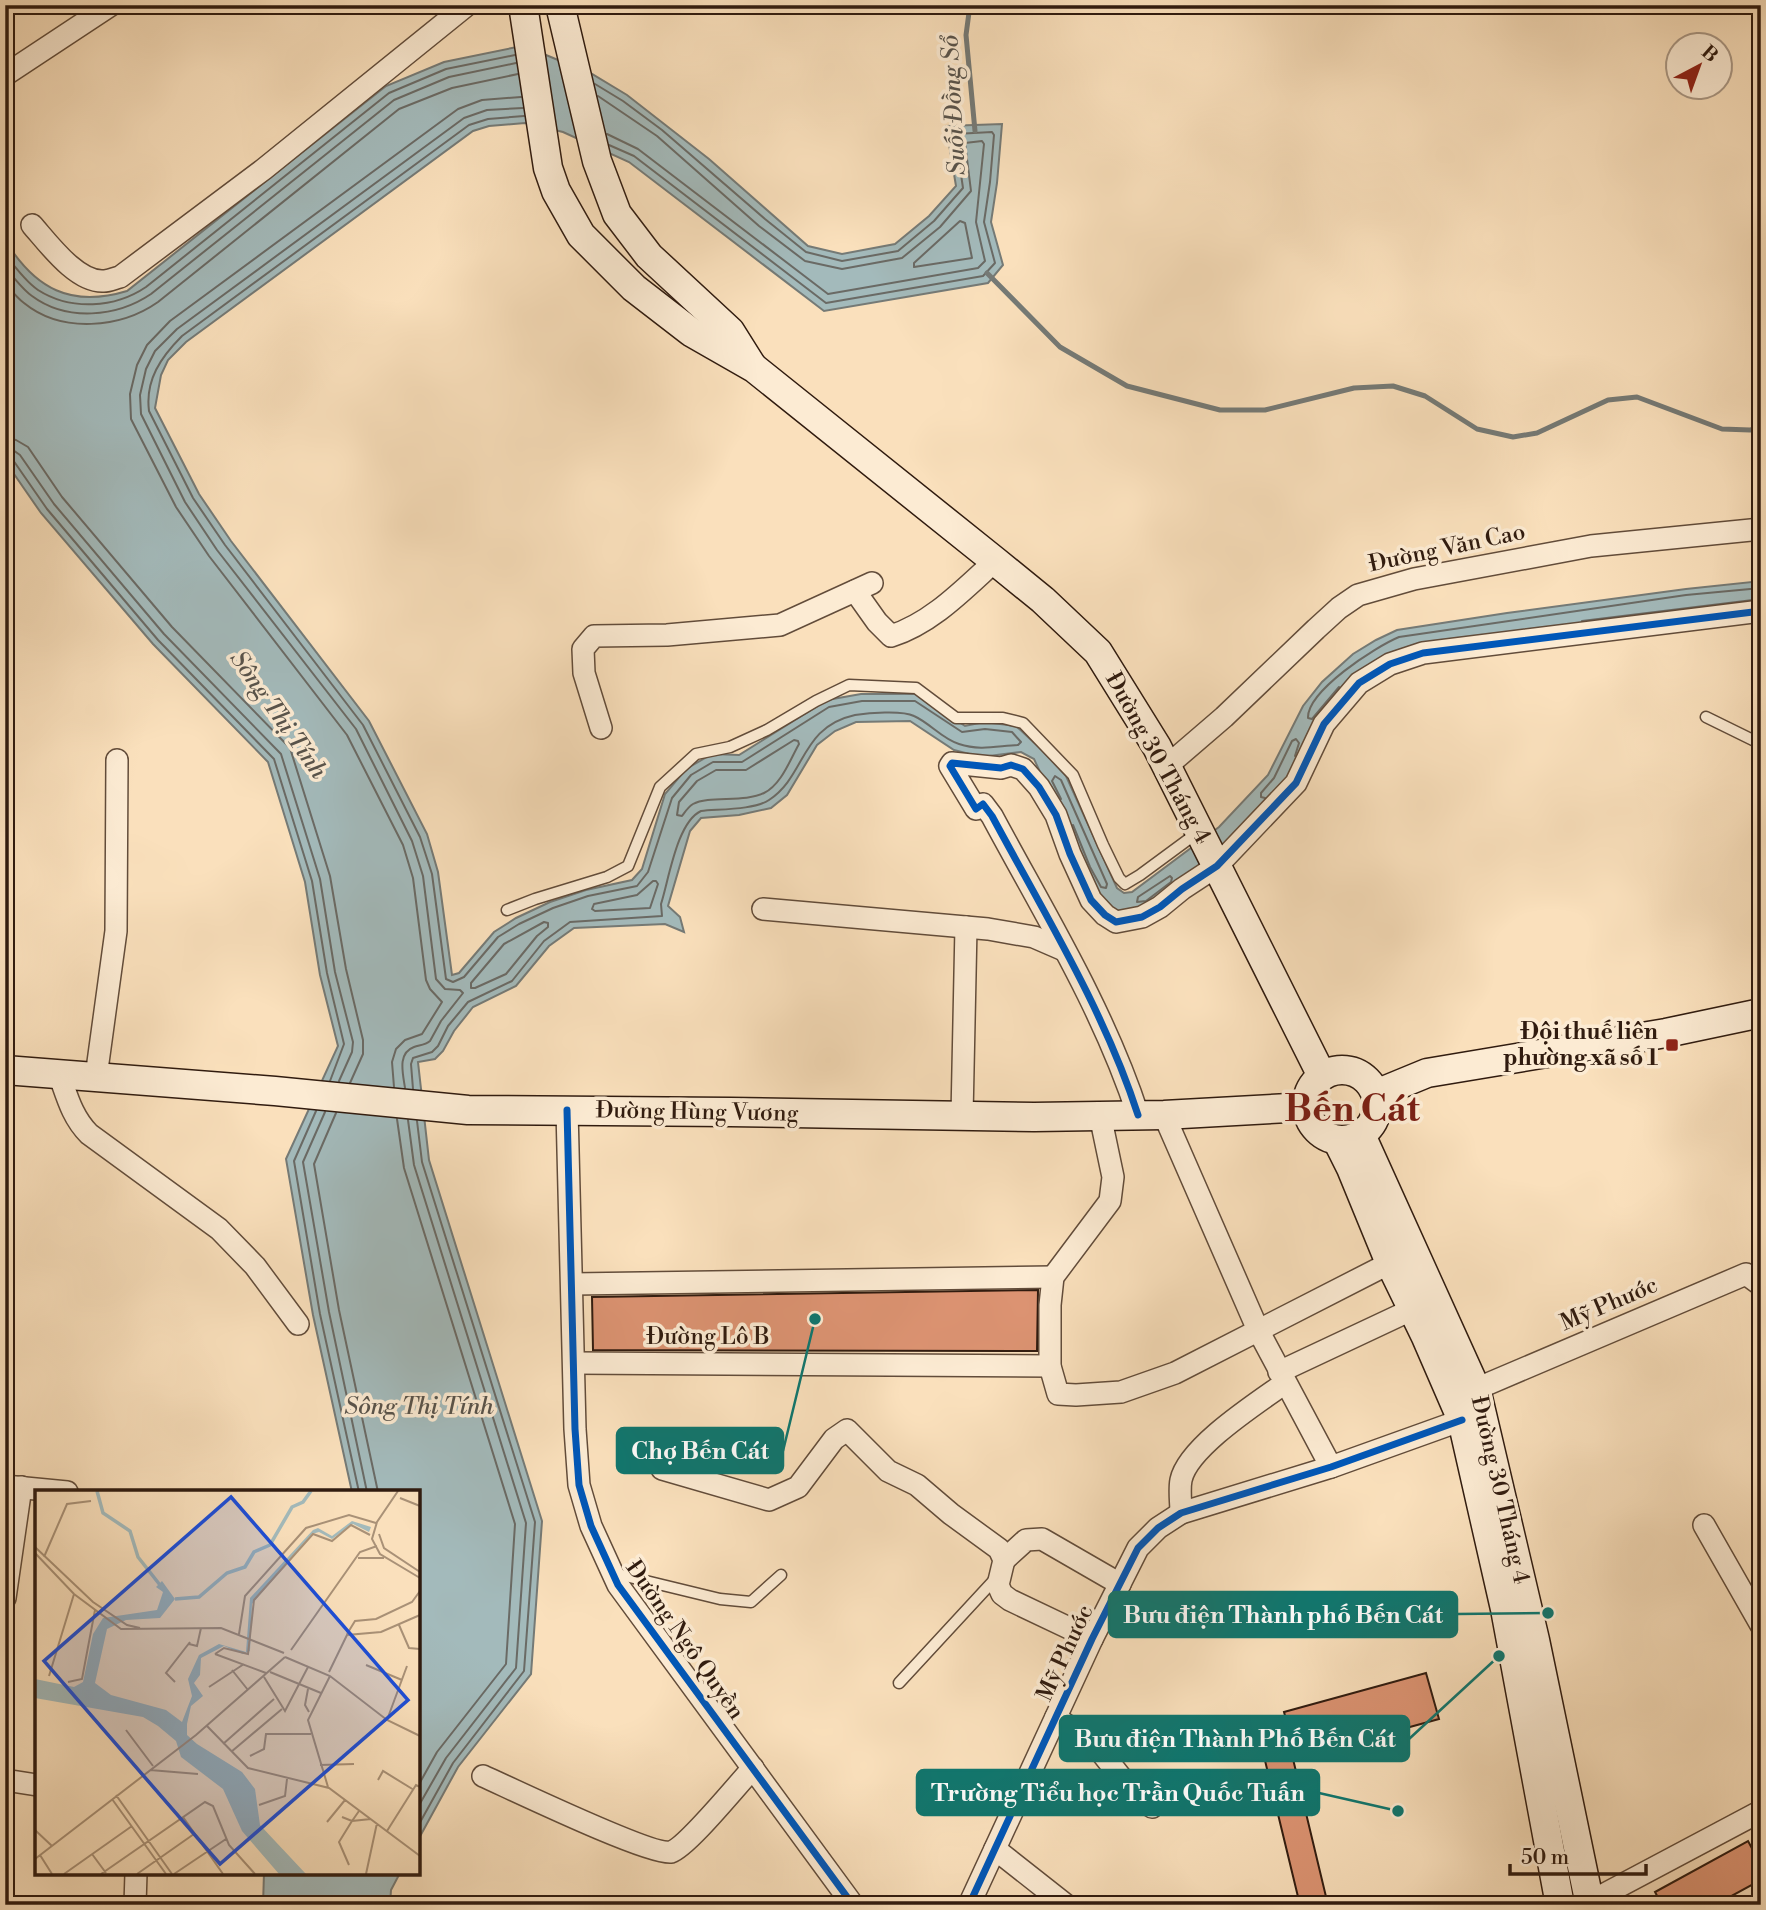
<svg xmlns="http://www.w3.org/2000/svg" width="1766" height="1910" font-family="'Libre Bodoni',serif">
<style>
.water{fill:#a3babb;stroke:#757a76;stroke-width:2}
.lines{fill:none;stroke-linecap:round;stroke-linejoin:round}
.shore{stroke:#6a6a65;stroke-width:2}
.stream{stroke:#757a76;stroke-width:5}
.building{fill:#dc9372;stroke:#301b0f;stroke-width:2}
.service-casing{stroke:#624c3a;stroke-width:13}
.minor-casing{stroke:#624c3a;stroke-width:24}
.secondary-casing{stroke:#301b0f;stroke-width:31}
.service{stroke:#fcebd3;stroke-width:10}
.minor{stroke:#fcebd3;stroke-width:21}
.secondary{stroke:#fcebd3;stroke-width:28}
.cycleway-casing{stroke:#fcebd3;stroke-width:11}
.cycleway{stroke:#0057b8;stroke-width:7}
.poi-dot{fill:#8f2418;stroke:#fcebd3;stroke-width:2.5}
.labels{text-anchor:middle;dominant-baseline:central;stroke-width:7;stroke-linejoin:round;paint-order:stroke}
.street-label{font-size:23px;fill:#301b0f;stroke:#fcebd3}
.poi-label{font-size:23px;font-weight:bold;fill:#301b0f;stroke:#fcebd3;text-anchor:end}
.water-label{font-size:24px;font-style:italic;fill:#58534b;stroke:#fcebd3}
.town-label{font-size:37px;font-weight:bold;fill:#7a1f14;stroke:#fcebd3}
.inset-river{fill:none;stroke:#a3babb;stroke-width:3.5}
.inset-road{fill:none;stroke:#a99177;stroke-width:2}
.view{fill:#1d4ed8;fill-opacity:0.15;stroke:#1d4ed8;stroke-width:3.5}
.inset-edge{fill:none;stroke:#301b0f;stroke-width:3.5}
.leader{fill:none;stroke:#0f766e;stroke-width:2.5}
.callout-dot{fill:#0f766e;stroke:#fcebd3;stroke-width:2.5}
.callout{fill:#0f766e;stroke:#0f766e;stroke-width:2.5}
.callout-label{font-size:24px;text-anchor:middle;font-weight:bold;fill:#fff}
</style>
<rect width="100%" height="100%" fill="#fae0bc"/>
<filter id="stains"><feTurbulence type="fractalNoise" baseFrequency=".00286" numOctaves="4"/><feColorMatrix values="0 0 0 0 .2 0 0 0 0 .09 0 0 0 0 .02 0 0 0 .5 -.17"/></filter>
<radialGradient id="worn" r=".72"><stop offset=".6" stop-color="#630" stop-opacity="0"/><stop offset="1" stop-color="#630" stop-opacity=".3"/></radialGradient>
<!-- water -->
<g class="water">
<path d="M517,47L546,55L592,74L627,95L709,159L808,246L842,254L895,244L929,216L956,186L946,126L1002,124L997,183L991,222L1003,265L988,283L824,311L629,162L563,132L525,123L489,126L473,131L186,342L168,360L161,375L155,408L199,494L231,541L369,721L427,834L438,872L452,975L459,973L494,932L516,918L550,902L586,890L632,880L642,869L665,794L686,769L712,754L739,755L827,700L861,694H917L965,726L984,722L1016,726L1042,750L1066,776L1117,888L1124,893L1132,892L1219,827L1268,775L1303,706L1322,682L1353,654L1376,640L1397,630L1507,613L1686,589L1761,581V605L1380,664L1298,770L1237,839L1149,907L1120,913L1107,907L1096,892L1034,759L1021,752L981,757L954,750L910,721L856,722L835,731L817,745L787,795L771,808L739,815L701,818L690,831L668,906L680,917L684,932L665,924L574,928L549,946L516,986L473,1007L454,1031L443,1051L435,1059L418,1062L429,1160L542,1521L531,1674L458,1767L418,1840V1492H352L313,1315L286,1159L338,1046L320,975L305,882L268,762L153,644L41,513L5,461V240C35,289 71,308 127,291L386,86L444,62Z"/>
<polygon points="264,1873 400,1873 391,1890 390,1905 263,1905"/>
</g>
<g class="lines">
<!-- shore -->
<g class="shore">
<polyline points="595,84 623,101 662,130 765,219 806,252 842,261 898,251 934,221 963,188 955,134 992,132 994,135 990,182 984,222 995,263 983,276 826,303 634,156 609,145"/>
<polyline points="598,96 657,136 759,226 805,261 842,269 902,258 940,227 971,191 965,143 982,141 984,144 976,222 985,261 978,268 828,294 638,149 607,134"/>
<polygon points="960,221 965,223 972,258 914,267 914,263"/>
<path d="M5,254C14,266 26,282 38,290C71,311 115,308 146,287L389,93L446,69L515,55"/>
<path d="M5,268C14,277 22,289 32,296C67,322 117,317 151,294L394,100L449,77L516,63"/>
<path d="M5,283C11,290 17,298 24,303C62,334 121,328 158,302L399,109L452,88L518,74"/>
<polyline points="5,438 16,440 28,447 62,497 172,627 290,748 330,876 346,969 363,1040 363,1054 350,1083"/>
<polyline points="5,449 13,450 20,455 54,504 164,634 281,754 320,879 335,972 353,1042 352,1052 339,1081"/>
<polyline points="5,458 13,460 47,509 158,640 274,759 312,881 327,973 344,1044 330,1081"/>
<polyline points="1582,621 1761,599"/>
<path d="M1339,687L1312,719L1308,718C1307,691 1375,647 1399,637L1686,595L1761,588"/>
<path d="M794,740L798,741L799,744C790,760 781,785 764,793C745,803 709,795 693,804C688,807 685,812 682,816L677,815L679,802L697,781L716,770H746Z"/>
<polyline points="1265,798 1261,797 1261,793 1274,778 1292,741 1296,739 1299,743 1295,756"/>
<polyline points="1061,799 1052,781 1055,776 1061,780 1107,884 1106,888 1101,887 1090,867 1073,825"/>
<polygon points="1170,876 1172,878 1171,882 1146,901 1137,902 1138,897"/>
<polygon points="653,881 656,881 658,884 650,908 595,911 592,909 594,904 637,895"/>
<polygon points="544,922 548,923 548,927 537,936 506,974 475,988 471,988 471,983 504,944"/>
<polyline points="394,1087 392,1062 396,1049 405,1040 422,1034 442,1002 430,989 426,980 413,878 403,845 347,735 209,556 176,507 131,419 130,394 137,365 147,345 170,321 458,109 482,100 521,97"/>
<path d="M405,1088C403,1074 397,1053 414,1047C420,1045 425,1045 430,1041L441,1021L463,993L460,990L445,989L436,979L423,876L412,841L356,729L217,550L185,502L141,414L140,395L146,369L155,351L177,329L464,118L487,110L523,108"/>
<path d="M413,1089L411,1064L413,1058L432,1052L438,1046L448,1026L468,1002L512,981L544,941L570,922L662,916L661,904C669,879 677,822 701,811C719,809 754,810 769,800C806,776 800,727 855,715C868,713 902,710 914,716C930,723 942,739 959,744C980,751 997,746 1018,745L1021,742L1012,732L985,729L962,732L915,701H862L829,707L742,762H713L691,775L672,798L648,872L637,886L588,896L553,908L519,924L498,937L464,977L453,982L446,979L432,874L420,837L363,725L225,545L193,498L149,411C145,380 161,357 182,336L469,125L488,119L524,116"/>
<polyline points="316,1111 294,1161 320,1314 359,1492"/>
<polyline points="325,1112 303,1162 329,1312 367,1492"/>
<polyline points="336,1113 314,1164 339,1310 378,1492"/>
<polyline points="397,1119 404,1168 515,1524 506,1664 437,1752 418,1786"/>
<polyline points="408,1120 414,1165 526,1523 516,1668 446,1758 418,1807"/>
<polyline points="417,1121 422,1162 535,1522 524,1671 453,1763 418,1826"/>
</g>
<!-- stream -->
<g class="stream">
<polyline points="970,5 966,35 975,131"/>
<polyline points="987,273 1060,347 1127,386 1220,410 1265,410 1354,388 1393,386 1425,396 1477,429 1513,437 1537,433 1608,400 1637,397 1722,429 1750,430 1761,428"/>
</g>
</g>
<!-- building -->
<g class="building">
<polygon points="1038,1290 1037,1351 593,1350 592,1297"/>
<polygon points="1426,1673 1439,1719 1293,1759 1328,1905 1300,1905 1261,1744 1291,1737 1284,1712"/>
<polygon points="1748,1841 1761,1865 1761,1880 1715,1905 1662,1905 1655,1892"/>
</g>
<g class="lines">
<!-- service casing -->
<g class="service-casing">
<g id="service">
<polyline points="1706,717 1761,744"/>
<polyline points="507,910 535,899 607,877 628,866 660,787 696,754 730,747 767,730 816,701 849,685 916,688 956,718 1003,718 1023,723 1073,775 1103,845 1119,878 1125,884 1140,875 1197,833"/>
<polyline points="613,1573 720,1599 751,1602 781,1575"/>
<polyline points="899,1683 997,1577"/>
</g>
</g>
<!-- minor casing -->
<g class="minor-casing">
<g id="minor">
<polyline points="5,75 111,5"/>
<path d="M32,225C48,243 77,283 104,281C109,281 115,278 120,277L264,169L467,5"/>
<path d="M855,591L877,622L891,636C932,623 964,589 995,561"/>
<polyline points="601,728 584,673 583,649 594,636 667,635 780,625 872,583"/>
<polyline points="1167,766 1224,717 1316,629 1339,608 1358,595 1414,579 1591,546 1761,529"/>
<polyline points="763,909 988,929 1034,937 1064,950"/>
<path d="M59,1074C67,1096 72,1117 89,1134L219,1229L255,1266L298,1324"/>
<polyline points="96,1077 116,931 117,760"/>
<polyline points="567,1110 575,1429 579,1485 591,1526 618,1585 853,1905"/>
<polyline points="1100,1115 1113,1177 1110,1201 1053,1277 1050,1305 1050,1366 1058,1394 1076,1395 1121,1392 1175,1373 1390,1263"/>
<path d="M1138,1115C1104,1010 1044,913 992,816L983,804L976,809L950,766L952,763L1001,768L1011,765L1023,769L1039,787L1056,815L1070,854L1091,900L1105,915L1116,922L1142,917L1160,907L1182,889L1217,866L1296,783L1324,724L1359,683L1390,664L1423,653L1761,611"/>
<polyline points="1164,1115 1258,1330 1331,1467"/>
<polyline points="962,1116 966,927"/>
<polyline points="573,1284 1053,1277"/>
<polyline points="575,1363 1050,1366"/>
<polyline points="1279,1372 1411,1310"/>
<polyline points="1476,1389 1746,1274 1761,1285"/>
<polyline points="662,1469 769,1500 798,1487 834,1439 847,1430 888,1471 917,1485 951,1514 999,1549 1004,1560 998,1585 1002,1594 1010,1600 1092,1639"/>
<polyline points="5,1486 67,1492"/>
<path d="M1181,1513C1181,1503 1179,1490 1181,1480C1188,1447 1257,1403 1285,1383"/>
<polyline points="1704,1525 1761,1625"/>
<polyline points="1004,1560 1026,1540 1042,1539 1120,1584"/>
<polyline points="5,1598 21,1487"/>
<polyline points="1056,1717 1101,1752 1127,1785 1152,1807"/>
<path d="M483,1776C510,1788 651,1856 671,1852C687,1847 738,1784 753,1768"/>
<polyline points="5,1780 37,1785"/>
<polyline points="995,1849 1066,1905"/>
<polyline points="135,1905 136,1873"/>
<polyline points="969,1905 1092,1639 1138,1548 1158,1528 1181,1513 1331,1467 1462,1420"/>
<polyline points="1584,1905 1761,1811"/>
</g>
</g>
<!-- secondary casing -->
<g class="secondary-casing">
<g id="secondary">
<polyline points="523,5 548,168 556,191 581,235 634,288 691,332 754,368 995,561 1043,600 1098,652 1157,747 1322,1076"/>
<polyline points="560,5 597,161 617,214 649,256 730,331 752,366"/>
<circle cx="1342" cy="1105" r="35"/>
<polyline points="5,1070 275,1091 468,1110 730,1112 1034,1117 1164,1115 1307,1107"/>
<polyline points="1376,1094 1427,1073 1666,1033 1761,1013"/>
<polyline points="1361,1135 1476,1389 1535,1640 1590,1905"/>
<polyline points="1337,1140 1351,1168 1390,1263 1426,1337 1462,1420 1505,1609 1560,1905"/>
</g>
</g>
<!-- service -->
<use href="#service" class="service"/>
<!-- minor -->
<use href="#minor" class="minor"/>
<!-- secondary -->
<use href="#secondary" class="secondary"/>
<!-- cycleway casing -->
<g class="cycleway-casing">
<g id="cycleway">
<polyline points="567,1110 575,1429 579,1485 591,1526 618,1585 853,1905"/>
<path d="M1138,1115C1104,1010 1044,913 992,816L983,804L976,809L950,766L952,763L1001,768L1011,765L1023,769L1039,787L1056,815L1070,854L1091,900L1105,915L1116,922L1142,917L1160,907L1182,889L1217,866L1296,783L1324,724L1359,683L1390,664L1423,653L1761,611"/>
<polyline points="969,1905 1092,1639 1138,1548 1158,1528 1181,1513 1331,1467 1462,1420"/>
</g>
</g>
<!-- cycleway -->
<use href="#cycleway" class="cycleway"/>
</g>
<!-- markers -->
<rect class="poi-dot" x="1665" y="1038" width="14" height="14" rx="3.5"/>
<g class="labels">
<!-- street labels -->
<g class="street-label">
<text transform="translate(1447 548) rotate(-12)">Đường Văn Cao</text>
<text transform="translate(1158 758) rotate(61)">Đường 30 Tháng 4</text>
<text transform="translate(697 1112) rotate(1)">Đường Hùng Vương</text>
<text transform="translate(1609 1304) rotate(-23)">Mỹ Phước</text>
<text x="708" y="1337">Đường Lô B</text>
<text transform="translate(1500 1490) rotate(77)">Đường 30 Tháng 4</text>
<text transform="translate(685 1640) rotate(55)">Đường Ngô Quyền</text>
<text transform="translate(1065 1653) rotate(-65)">Mỹ Phước</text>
</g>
<!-- poi labels -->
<g class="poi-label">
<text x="1658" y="1032">Đội thuế liên<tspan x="1658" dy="26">phường xã số 1</tspan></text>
</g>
<!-- water labels -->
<g class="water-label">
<text transform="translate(954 105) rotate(-93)">Suối Đồng Sổ</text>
<text transform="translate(278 715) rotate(55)">Sông Thị Tính</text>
<text x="419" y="1407">Sông Thị Tính</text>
</g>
<!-- town labels -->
<g class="town-label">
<text x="1352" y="1110">Bến Cát</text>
</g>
</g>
<!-- overview -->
<g transform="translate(35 1490)">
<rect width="385" height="385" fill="#fae0bc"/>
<path d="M317,31L336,37L334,42L318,34L297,49L284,42L277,44L217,114L215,161L208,164L189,156L166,168L165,185L159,193L168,206L156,216L152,234V245L162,254L207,282L220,299L225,335L271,384H244L207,341L188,299L146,267L141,251L123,236L108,227L0,208V189L39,197L48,192L58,144L68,128L122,120L128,102L121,97L127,91L140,109L125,128L91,130L72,139L60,193L76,205L131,220L147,232L157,206L153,189L164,165L184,154L211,162L215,108L278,40L283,38L297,46Z" fill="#a3babb"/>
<path class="inset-river" d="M62,1L68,23L95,41L103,67L125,95M140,109L164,107L192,83L210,77L219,62L235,55L257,17L268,12L276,1"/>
<path class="inset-road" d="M363,1L342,32L337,49L345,64L385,88M365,8L385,16M344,44L349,58L385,82M0,57L58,112L92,135L105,138M0,63L39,104L86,139L186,138L249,163M9,67L32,14L56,11M323,68H349M364,135L374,158L385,159M204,144L210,106L271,38L314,25L341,33M312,144L320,131L341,129L377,112L385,101M154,154L162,156L166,138M256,160L325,62L342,56M180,164L189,158L213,164L219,110L278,44L297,51L316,35L335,45M180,164L231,183M250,167L295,186L352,230L385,246M331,175L367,190M197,180L213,200M235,182L286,203M294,182L312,145L346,142L385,125M14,186L39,104M229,187L250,221L273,177M33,192L47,189L60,120M140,192L131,183L155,152M174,197L209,174M273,199L270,215L274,222M352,230L372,176M172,236L213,278L294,298L385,366M91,240L118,276M188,254L239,209M196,262L247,219M215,266L229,259L231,244H276M285,275L319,274M115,280L163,284M343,290L348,281L379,300M293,297L273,230L295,186M81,305L137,384M77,309L131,384M224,315L250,306L252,289M148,327L188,384M307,327L317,331L324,321M292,332L310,310M0,340L17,356M352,341L381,295L385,297M57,364L71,383M5,365L17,384M0,369L161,245L250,167M314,375L304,352L317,331L336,329M29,384L97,336M66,384L170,312L178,316L194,355L220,384M102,384L159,344M139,384L191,349M331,384L342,333"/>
<path class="view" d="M196,7L373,210L185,374L9,171Z"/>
<rect width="385" height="385" class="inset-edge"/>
</g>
<!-- callouts -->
<path class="leader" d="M815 1319L783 1451M1548 1613L1457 1614M1499 1656L1409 1739M1398 1811L1319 1793"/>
<g class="callout-dot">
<circle cx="815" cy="1319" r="7"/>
<circle cx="1548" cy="1613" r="7"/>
<circle cx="1499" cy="1656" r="7"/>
<circle cx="1398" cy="1811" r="7"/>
</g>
<g class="callout">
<rect x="617" y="1428" width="166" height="45" rx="7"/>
<rect x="1109" y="1592" width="348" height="45" rx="7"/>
<rect x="1060" y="1716" width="349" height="45" rx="7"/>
<rect x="917" y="1770" width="402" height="45" rx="7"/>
</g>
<g class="callout-label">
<text x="700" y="1459">Chợ Bến Cát</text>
<text x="1283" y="1623">Bưu điện Thành phố Bến Cát</text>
<text x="1235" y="1747">Bưu điện Thành Phố Bến Cát</text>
<text x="1118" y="1801">Trường Tiểu học Trần Quốc Tuấn</text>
</g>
<!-- margin -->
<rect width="1766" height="1910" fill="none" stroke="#fae0bc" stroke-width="28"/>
<rect x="7" y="7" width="1752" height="1896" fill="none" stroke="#301b0f" stroke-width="3.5"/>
<rect x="14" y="14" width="1738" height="1882" fill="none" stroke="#301b0f" stroke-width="2"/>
<!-- north arrow -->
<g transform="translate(1699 66) rotate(41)"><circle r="33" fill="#fcebd3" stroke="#aa9885" stroke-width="2"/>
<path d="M0-5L12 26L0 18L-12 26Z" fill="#8f2418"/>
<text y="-10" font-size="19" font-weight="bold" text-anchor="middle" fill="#301b0f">B</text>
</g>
<!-- scale -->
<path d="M1510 1864v10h136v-10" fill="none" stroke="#301b0f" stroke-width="3.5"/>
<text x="1521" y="1864" font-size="21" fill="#301b0f" stroke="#fcebd3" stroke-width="5" paint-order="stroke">50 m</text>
<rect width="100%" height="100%" filter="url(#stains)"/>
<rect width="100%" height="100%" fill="url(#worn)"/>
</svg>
